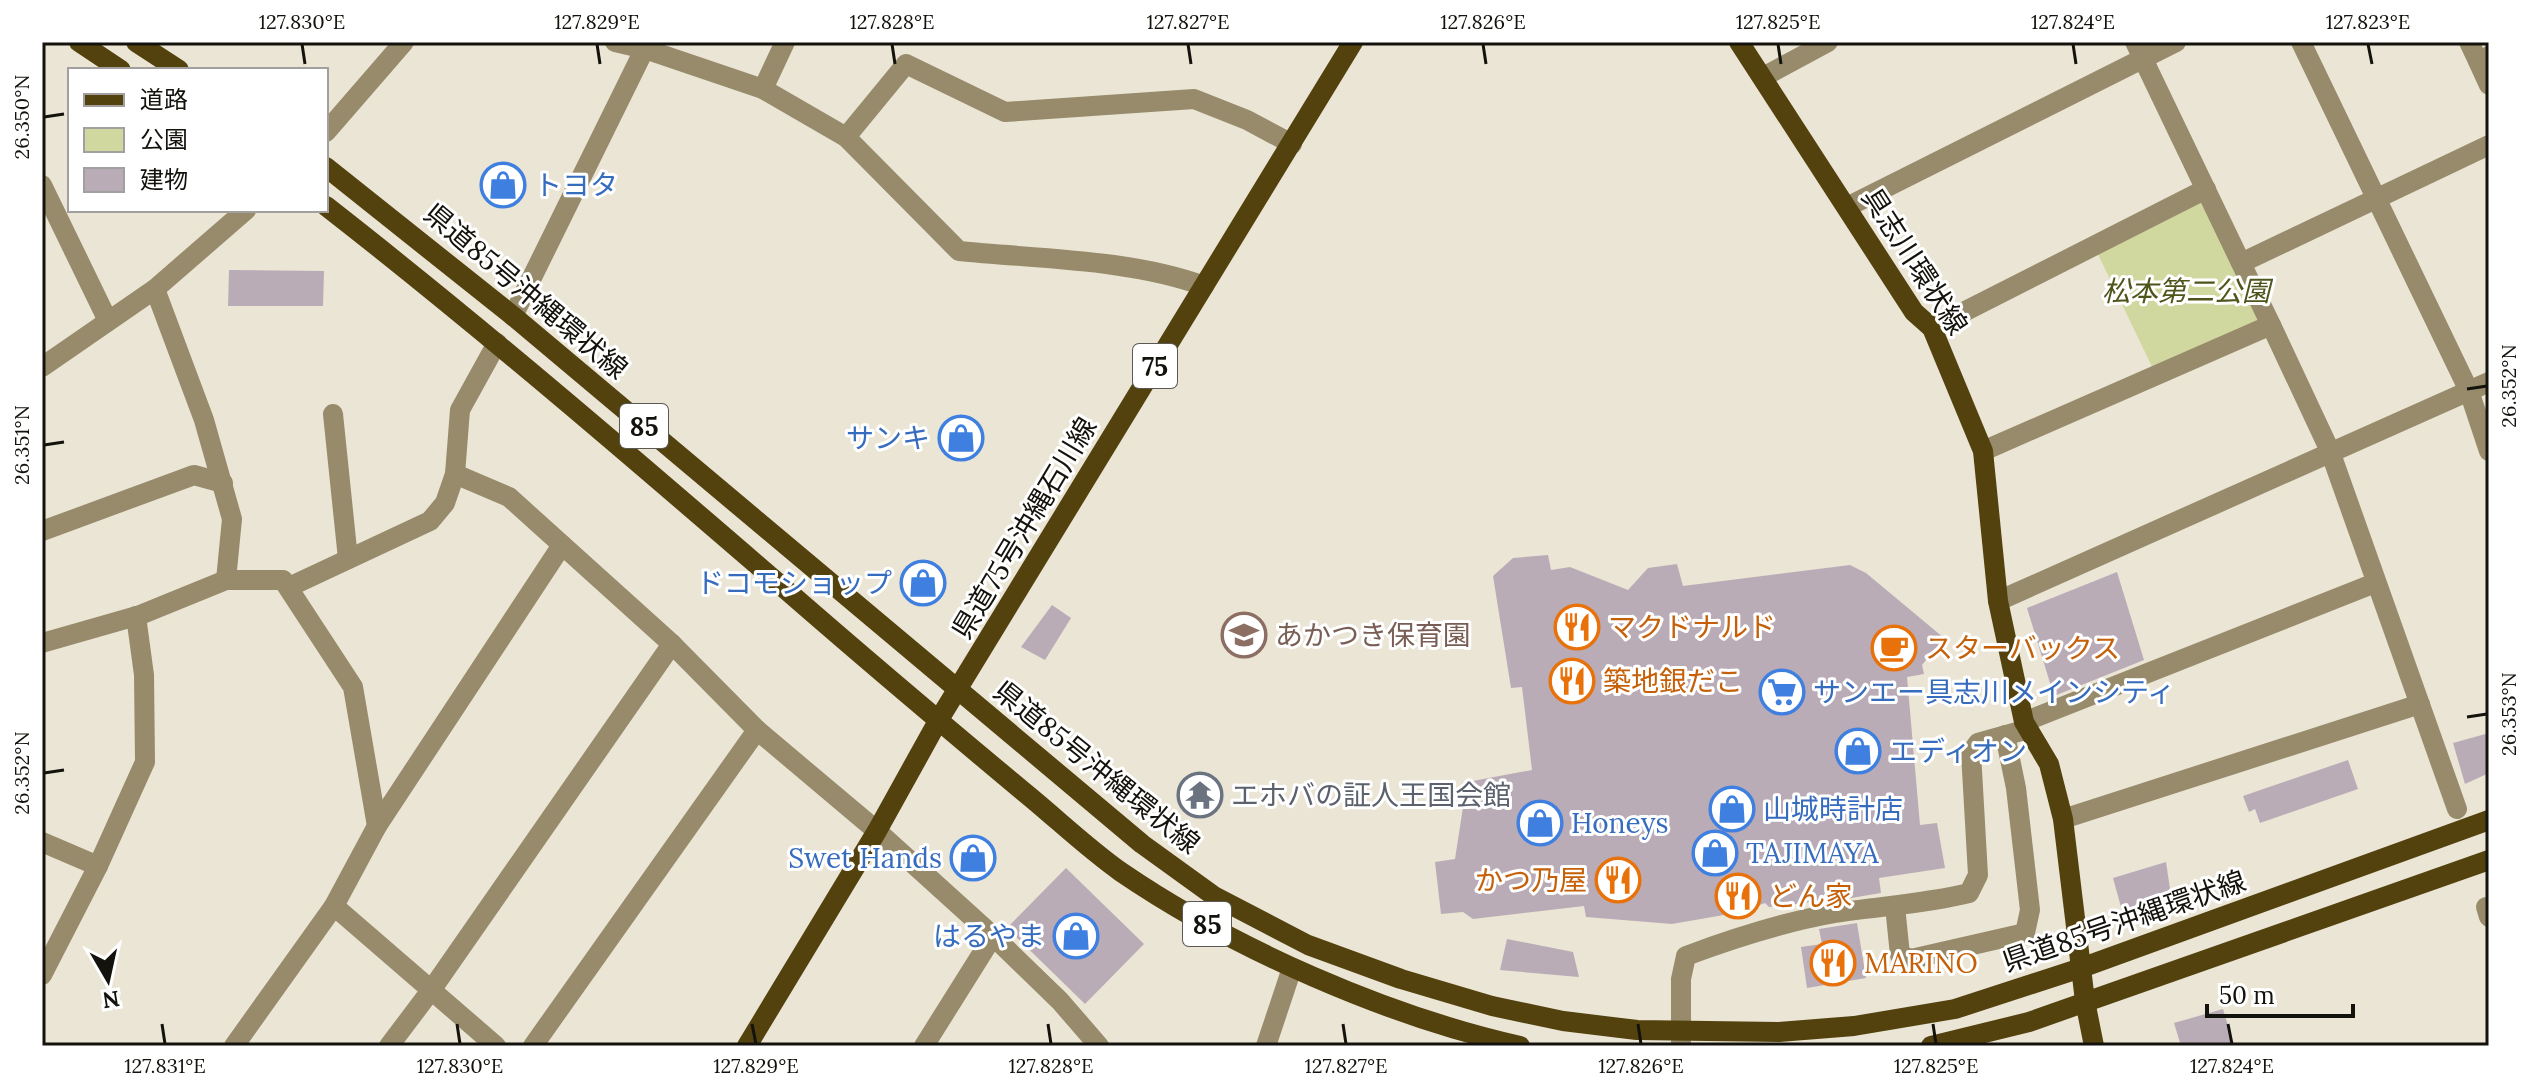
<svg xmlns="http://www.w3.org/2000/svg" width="2531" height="1088" font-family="Lora,'Noto Sans JP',serif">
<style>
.green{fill:#d0d8a0}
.building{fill:#baacb7}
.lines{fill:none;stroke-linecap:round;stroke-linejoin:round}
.minor{stroke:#978b6b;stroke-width:20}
.major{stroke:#53420e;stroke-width:20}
.ticks{fill:none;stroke:#14120c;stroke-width:3}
.labels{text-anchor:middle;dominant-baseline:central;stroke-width:6;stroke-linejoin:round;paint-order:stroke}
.shield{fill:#fff;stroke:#5a5955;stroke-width:2}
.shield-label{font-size:26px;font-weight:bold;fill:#14120c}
.shop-label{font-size:28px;fill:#366cbe;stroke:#fff;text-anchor:start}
.street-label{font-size:28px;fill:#14120c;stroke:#fff}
.park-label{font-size:28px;font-style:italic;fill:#4f551a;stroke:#fff}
.food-label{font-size:28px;fill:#c56008;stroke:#fff;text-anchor:start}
.education-label{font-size:28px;fill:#785e54;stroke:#fff;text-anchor:start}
.worship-label{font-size:28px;fill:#5b616d;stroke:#fff;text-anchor:start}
.neatline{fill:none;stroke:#14120c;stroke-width:3}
.ticks-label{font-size:20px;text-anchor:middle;fill:#14120c}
</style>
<rect width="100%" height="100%" fill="#ebe5d5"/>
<!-- green -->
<polygon class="green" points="2206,189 2271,325 2156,375 2094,246"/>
<!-- building -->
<g class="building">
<polygon points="229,270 324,271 323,306 228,306"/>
<polygon points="1548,555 1551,570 1570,567 1628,590 1648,568 1677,564 1683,586 1850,565 1866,573 1944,638 1922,665 1924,674 1907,677 1920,825 1937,823 1945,868 1879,878 1881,893 1815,904 1814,902 1769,907 1765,903 1741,912 1672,924 1586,917 1584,906 1473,919 1463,912 1441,914 1435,862 1455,859 1464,801 1462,783 1532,770 1522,687 1511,688 1493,576 1513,558"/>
<polygon points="2117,572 2144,660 2054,696 2027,608"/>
<polygon points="1052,605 1071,618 1045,660 1021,647"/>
<polygon points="2489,733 2489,773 2465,784 2453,743"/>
<polygon points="2348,760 2358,789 2260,823 2255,809 2249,812 2243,796"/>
<polygon points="2166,862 2172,902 2124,918 2113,878"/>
<polygon points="1066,868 1144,944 1085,1004 1007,928"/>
<polygon points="1857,923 1866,978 1807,988 1801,947 1822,944 1819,929"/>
<polygon points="1507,939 1573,952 1579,977 1500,970"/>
<polygon points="2223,1009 2234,1046 2181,1046 2174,1023"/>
</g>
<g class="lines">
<!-- minor -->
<g class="minor">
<path d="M615,42L645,49L763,89L846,137L959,251C1038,259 1130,259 1204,286"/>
<polyline points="2135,42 2241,263"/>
<polyline points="2301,42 2469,391 2489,451"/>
<polyline points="2469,42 2478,61 2489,56"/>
<polyline points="2478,61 2489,85"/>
<polyline points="1763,77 1828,42"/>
<polyline points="763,89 785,42"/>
<polyline points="326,132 404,42"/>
<polyline points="846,137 906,64 1005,112 1194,99 1247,120 1292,144"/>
<polyline points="42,185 108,321"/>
<polyline points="1847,207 2176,42"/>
<polyline points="155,289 204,420 232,519 226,580"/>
<polyline points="513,316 648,42"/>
<polyline points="2271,325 2241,263 2489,145"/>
<polyline points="1932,328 2206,189"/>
<polyline points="42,367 155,289 246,210"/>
<polyline points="333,414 348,559"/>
<polyline points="1983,451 2271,325 2330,451 2457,809"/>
<polyline points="455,474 509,497 672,644 757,730 877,831 993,936 1060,1001 1099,1046"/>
<polyline points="42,531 194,475 223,483"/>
<polyline points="289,587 430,521 445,503 455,474 460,410 497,343"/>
<polyline points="1998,601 2489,382"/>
<polyline points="42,643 140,615 226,580 283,580 353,687 377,826"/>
<polyline points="2024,722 2375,583"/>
<polyline points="2063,819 2420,704"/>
<polyline points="42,842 98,866"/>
<polyline points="334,906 496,1046"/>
<polyline points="1895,906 1900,955 1911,959 2025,933 2030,910 2016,788 2005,735"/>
<polyline points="2486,907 2489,917"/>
<polyline points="42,975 98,866 145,762 144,675 136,616"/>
<polyline points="234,1046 334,906 377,826 562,545"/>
<polyline points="389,1046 432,989 672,644"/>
<polyline points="533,1046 757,730"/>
<polyline points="924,1046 993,936"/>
<polyline points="1266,1046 1292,968"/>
<path d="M1681,1046V979L1686,956C1734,938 1784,922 1835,913C1880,906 1925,904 1969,893L1978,875L1971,753L1978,743L2028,729"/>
</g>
<!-- major -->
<g class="major">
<polyline points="79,42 121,70"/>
<polyline points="136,42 179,70"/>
<polyline points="1739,42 1914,312 1932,328 1983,451 1998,601 2024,722 2049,764 2063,819 2085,1001 2094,1046"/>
<polyline points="326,167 513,316 1142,844 1214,896 1308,945 1401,979 1492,1006 1563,1021 1637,1030 1779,1032 1854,1026 1955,1009 2081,968 2489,820"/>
<path d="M326,206C486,331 639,463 792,595C869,662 946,727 1024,792C1056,818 1087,848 1121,872C1234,949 1387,1016 1520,1046"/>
<polyline points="747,1046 877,831 938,721 1353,42"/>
<polyline points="1931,1046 2029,1022 2489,860"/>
</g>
</g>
<!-- ticks -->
<path class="ticks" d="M302,44L305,64M597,44L600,64M892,44L895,64M1188,44L1191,64M1483,44L1486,64M1778,44L1781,64M2073,44L2076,64M2368,44L2372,64M44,117L64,114M2467,389L2487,386M44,445L64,442M2467,717L2487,714M44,773L64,770M162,1024L165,1044M457,1024L460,1044M752,1024L756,1044M1048,1024L1051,1044M1343,1024L1346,1044M1638,1024L1641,1044M1933,1024L1936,1044M2228,1024L2232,1044"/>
<!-- icons -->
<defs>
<g id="shop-ring" transform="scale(2.3)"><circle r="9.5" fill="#fff" stroke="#3f7fe0" stroke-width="1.5"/><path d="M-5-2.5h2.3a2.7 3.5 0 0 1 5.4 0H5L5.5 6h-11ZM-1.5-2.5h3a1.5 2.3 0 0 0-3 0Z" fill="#3f7fe0"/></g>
<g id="restaurant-ring" transform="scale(2.3)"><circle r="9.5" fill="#fff" stroke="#e8710a" stroke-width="1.5"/><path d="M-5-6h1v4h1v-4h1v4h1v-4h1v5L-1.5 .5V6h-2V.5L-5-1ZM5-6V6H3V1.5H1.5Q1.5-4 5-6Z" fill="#e8710a"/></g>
<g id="school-ring" transform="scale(2.3)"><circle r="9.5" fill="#fff" stroke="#8d6e63" stroke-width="1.5"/><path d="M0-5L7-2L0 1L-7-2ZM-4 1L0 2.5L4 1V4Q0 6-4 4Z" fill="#8d6e63"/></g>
<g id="cafe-ring" transform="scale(2.3)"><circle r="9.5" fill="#fff" stroke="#e8710a" stroke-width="1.5"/><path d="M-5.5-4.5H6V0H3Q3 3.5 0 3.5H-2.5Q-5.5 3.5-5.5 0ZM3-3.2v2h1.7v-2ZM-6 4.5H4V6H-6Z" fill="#e8710a"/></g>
<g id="supermarket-ring" transform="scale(2.3)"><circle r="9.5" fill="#fff" stroke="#3f7fe0" stroke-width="1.5"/><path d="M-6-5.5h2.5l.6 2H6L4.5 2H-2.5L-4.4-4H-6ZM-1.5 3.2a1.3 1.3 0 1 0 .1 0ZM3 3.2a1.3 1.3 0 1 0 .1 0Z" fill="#3f7fe0"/></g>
<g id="temple-ring" transform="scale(2.3)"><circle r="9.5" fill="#fff" stroke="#6b7280" stroke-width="1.5"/><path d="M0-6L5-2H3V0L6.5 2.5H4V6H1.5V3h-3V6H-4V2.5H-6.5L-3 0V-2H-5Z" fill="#6b7280"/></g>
</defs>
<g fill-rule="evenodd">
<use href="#shop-ring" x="503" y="185"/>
<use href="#shop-ring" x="961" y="438"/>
<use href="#shop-ring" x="923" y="583"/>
<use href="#restaurant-ring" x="1577" y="627"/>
<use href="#school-ring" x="1244" y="635"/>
<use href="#cafe-ring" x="1894" y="648"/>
<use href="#restaurant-ring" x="1572" y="681"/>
<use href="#supermarket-ring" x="1782" y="692"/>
<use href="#shop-ring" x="1858" y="751"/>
<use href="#temple-ring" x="1200" y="795"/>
<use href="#shop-ring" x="1732" y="809"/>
<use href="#shop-ring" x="1540" y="823"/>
<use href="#shop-ring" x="1715" y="853"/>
<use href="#shop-ring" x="973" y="858"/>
<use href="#restaurant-ring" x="1618" y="880"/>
<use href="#restaurant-ring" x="1738" y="896"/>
<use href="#shop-ring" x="1076" y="936"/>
<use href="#restaurant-ring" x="1833" y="963"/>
</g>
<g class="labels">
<!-- shield labels -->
<g class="shield">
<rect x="1133" y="344" width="44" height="44" rx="6"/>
<rect x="620" y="404" width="48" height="44" rx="6"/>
<rect x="1183" y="902" width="48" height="44" rx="6"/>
</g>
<g class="shield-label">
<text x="1155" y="366">75</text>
<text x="644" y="426">85</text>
<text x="1207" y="924">85</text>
</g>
<!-- shop labels -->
<g class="shop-label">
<text x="534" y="185">トヨタ</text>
<text x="930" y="438" text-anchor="end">サンキ</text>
<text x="892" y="583" text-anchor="end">ドコモショップ</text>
<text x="1813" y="692">サンエー具志川メインシティ</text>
<text x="1889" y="751">エディオン</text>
<text x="1763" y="809">山城時計店</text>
<text x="1571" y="823">Honeys</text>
<text x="1746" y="853">TAJIMAYA</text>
<text x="942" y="858" text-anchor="end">Swet Hands</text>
<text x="1045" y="936" text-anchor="end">はるやま</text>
</g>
<!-- street labels -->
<g class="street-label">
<text transform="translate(1915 261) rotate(57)">具志川環状線</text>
<text transform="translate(526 291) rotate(40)">県道85号沖縄環状線</text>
<text transform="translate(1024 528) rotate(-59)">県道75号沖縄石川線</text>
<text transform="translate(1097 767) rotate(39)">県道85号沖縄環状線</text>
<text transform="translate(2124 921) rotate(-19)">県道85号沖縄環状線</text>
</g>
<!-- park labels -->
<g class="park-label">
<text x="2186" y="291">松本第二公園</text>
</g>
<!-- food labels -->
<g class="food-label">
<text x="1608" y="627">マクドナルド</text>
<text x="1925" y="648">スターバックス</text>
<text x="1603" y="681">築地銀だこ</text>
<text x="1587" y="880" text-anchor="end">かつ乃屋</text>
<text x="1769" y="896">どん家</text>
<text x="1864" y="963">MARINO</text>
</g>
<!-- education labels -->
<g class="education-label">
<text x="1275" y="635">あかつき保育園</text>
</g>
<!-- worship labels -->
<g class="worship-label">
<text x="1231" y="795">エホバの証人王国会館</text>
</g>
</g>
<!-- border -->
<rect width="2531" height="1088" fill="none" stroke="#ffffff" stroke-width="88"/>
<!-- legend -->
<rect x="68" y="68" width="260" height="144" fill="#ffffff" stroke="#a1a09e" stroke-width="2"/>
<rect x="84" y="94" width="40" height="12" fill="#53420e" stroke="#a1a09e" stroke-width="2"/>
<text x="140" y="108" font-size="24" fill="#14120c">道路</text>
<rect x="84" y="128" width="40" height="24" fill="#d0d8a0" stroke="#a1a09e" stroke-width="2"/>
<text x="140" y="148" font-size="24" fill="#14120c">公園</text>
<rect x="84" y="168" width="40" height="24" fill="#baacb7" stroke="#a1a09e" stroke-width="2"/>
<text x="140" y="188" font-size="24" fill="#14120c">建物</text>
<!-- north arrow -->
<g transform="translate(108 980) rotate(171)" stroke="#ffffff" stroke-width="6" paint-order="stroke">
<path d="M0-6L14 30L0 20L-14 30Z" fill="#14120c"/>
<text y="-12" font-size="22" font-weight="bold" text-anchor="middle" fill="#14120c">N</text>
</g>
<!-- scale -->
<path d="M2207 1004v12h146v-12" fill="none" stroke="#14120c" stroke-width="4"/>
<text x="2219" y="1004" font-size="24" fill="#14120c" stroke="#ffffff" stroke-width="6" paint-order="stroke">50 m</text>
<rect x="44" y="44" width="2443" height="1000" class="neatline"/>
<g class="ticks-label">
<text x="302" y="29">127.830°E</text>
<text x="597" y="29">127.829°E</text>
<text x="892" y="29">127.828°E</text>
<text x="1188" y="29">127.827°E</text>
<text x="1483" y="29">127.826°E</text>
<text x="1778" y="29">127.825°E</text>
<text x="2073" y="29">127.824°E</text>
<text x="2368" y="29">127.823°E</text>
<text transform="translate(22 117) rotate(-90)" y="7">26.350°N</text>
<text transform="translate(2509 386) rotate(-90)" y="7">26.352°N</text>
<text transform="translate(22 445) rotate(-90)" y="7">26.351°N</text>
<text transform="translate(2509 714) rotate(-90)" y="7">26.353°N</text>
<text transform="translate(22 773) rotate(-90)" y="7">26.352°N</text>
<text x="165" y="1073">127.831°E</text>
<text x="460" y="1073">127.830°E</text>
<text x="756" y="1073">127.829°E</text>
<text x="1051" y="1073">127.828°E</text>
<text x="1346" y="1073">127.827°E</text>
<text x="1641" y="1073">127.826°E</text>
<text x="1936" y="1073">127.825°E</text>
<text x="2232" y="1073">127.824°E</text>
</g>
</svg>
